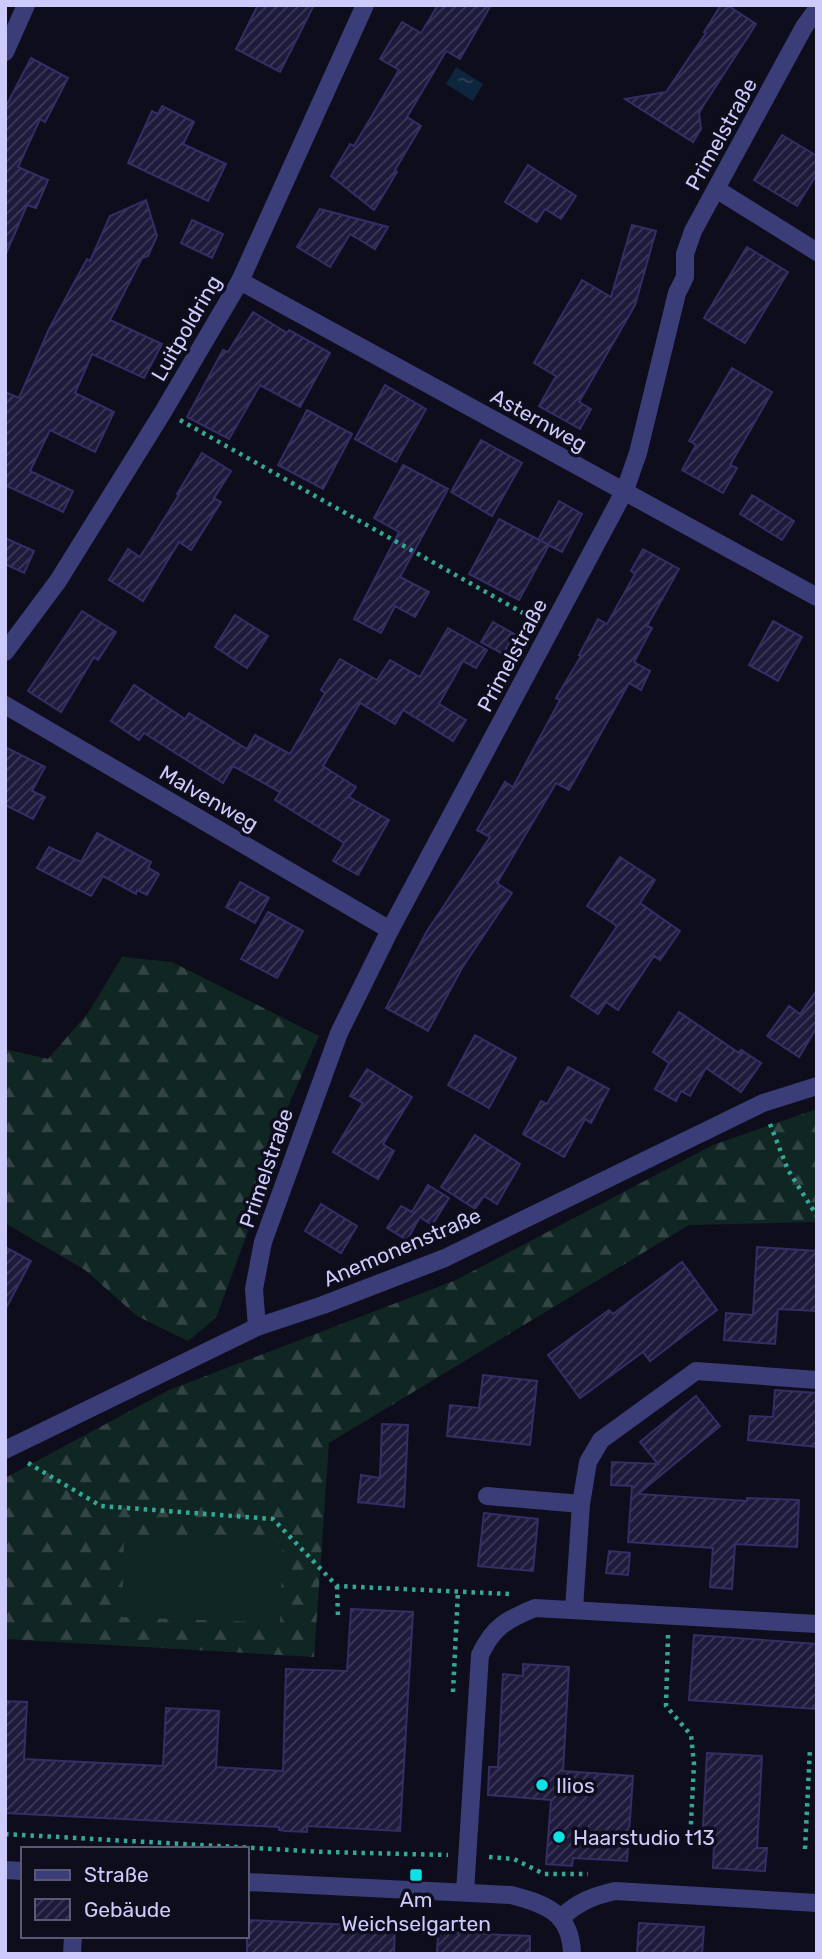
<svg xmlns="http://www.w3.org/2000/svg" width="822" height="1959" font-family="Rubik,sans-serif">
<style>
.forest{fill:url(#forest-firs)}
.pitch{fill:#102623}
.water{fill:url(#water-ripples)}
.building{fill:url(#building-hatch);stroke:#342d66;stroke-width:2}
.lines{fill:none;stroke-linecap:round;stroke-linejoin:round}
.path{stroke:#34a796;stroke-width:4.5;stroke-dasharray:3.5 5;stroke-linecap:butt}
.minor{stroke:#3a3d78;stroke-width:18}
.poi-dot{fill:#0ee2e5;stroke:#0e0d1c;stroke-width:2.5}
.labels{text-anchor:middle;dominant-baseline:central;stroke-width:7;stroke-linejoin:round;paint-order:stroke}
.street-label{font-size:21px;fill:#cccbfc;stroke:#0e0d1c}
.poi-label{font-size:21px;fill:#cccbfc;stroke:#0e0d1c;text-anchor:start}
</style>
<defs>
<pattern id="forest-firs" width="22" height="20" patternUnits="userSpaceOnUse" patternTransform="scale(1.75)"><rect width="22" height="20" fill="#102623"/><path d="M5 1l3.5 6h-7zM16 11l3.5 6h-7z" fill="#324444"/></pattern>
<pattern id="water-ripples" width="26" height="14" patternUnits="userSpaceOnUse" patternTransform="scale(1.75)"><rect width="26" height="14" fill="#0e253e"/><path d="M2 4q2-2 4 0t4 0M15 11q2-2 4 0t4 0" fill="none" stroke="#30435b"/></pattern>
<pattern id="building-hatch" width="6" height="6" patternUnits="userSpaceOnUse" patternTransform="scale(1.75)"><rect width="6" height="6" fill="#1e1a3c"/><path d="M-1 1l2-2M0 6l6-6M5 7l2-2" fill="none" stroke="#3e3a59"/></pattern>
</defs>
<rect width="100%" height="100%" fill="#0e0d1c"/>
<!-- forest -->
<g class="forest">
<polygon points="122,957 172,962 319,1036 289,1104 247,1234 216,1318 188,1341 137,1316 85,1270 5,1223 5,1049 48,1059 88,1013"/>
<polygon points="817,1109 817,1222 689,1225 329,1443 314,1657 5,1639 5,1478 169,1390 456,1280 713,1145"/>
</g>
<!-- pitch -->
<polygon class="pitch" points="124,1537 283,1543 280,1623 122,1617"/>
<!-- water -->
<polygon class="water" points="456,67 483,84 473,101 446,84"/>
<!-- building -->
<g class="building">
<polygon points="258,5 314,5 280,72 236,49"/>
<polygon points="438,5 491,5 460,59 446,51 407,117 421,126 395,170 397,172 374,210 331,176 350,144 354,146 399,70 380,59 402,22 421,33"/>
<polygon points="721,5 727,5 756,24 703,106 699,113 701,129 693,142 625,99 666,92 706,33 704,32"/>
<polygon points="31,58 68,78 45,122 40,119 18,167 48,180 36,208 27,205 5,256 5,108"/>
<polygon points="162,106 194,122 183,144 226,164 208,201 128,163 152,111 158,114"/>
<polygon points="782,135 817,156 817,174 797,206 754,180"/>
<polygon points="528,165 576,196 561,219 545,209 537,222 505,202"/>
<polygon points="146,200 157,236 148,256 142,258 110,320 162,344 144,378 92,354 75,393 114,412 95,452 50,430 30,471 73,491 63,512 5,485 5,392 19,398 49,329 87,259 90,261 110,216"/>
<polygon points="320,209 388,227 375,249 350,234 330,267 297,247"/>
<polygon points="192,220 223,234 212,258 181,243"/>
<polygon points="632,225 656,231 635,305 579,402 591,409 580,429 539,406 556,376 534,363 582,280 611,297"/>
<polygon points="747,247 788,272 745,343 704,318"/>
<polygon points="253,312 287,333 289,330 330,353 300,407 260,385 229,439 187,417 223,350 228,352"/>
<polygon points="732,368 772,392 730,465 737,468 723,493 682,470 696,445 689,441"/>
<polygon points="385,385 426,409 396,462 355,439"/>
<polygon points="307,410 352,434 323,489 278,465"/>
<polygon points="481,440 522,463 492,516 451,492"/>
<polygon points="202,453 231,471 214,498 221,502 191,550 179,542 143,601 109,580 128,549 140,557 179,495 177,494"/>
<polygon points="403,465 448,489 400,577 429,592 415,617 395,606 381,633 354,619 399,532 374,518"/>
<polygon points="752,495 794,521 782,540 740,514"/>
<polygon points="559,501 582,514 562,552 538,540"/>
<polygon points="499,519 549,545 519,600 469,574"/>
<polygon points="5,538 34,551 24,573 5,564"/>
<polygon points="643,549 679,569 647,626 652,628 634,662 650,671 641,690 629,683 569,790 556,783 497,883 512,893 462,968 428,1031 386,1008 427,931 490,837 477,830 505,782 513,787 560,700 556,698 581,656 579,655 598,619 607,624 635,574 631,571"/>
<polygon points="82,611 116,632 98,660 94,657 61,712 28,691"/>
<polygon points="235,615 268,636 247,668 215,647"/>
<polygon points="773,621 802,637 778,681 749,665"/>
<polygon points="493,622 514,634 503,654 481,642"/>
<polygon points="448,628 487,650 476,668 463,661 439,704 466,720 453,741 403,710 395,724 360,703 323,766 356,787 349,797 389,820 358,875 333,861 344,843 275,800 280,792 233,766 223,783 144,733 139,740 111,721 134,685 185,719 189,713 247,749 255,735 290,754 325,693 321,690 340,659 377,680 390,660 420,677"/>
<polygon points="5,747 45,767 32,791 45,797 33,819 5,805"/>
<polygon points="97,833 151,862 148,868 159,874 147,895 137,890 136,894 103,876 91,896 37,868 49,847 81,862"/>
<polygon points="620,857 655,880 640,903 680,931 660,960 654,956 618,1010 606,1002 598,1014 571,996 617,926 587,906"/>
<polygon points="240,882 269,898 255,923 226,907"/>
<polygon points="268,912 303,931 277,978 241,959"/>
<polygon points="817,990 817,1027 799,1057 767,1036 789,1006 800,1014"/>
<polygon points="679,1012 739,1053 741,1050 761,1063 741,1092 706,1068 690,1096 681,1091 676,1101 655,1089 669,1063 653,1052"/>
<polygon points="475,1035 516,1058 489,1108 448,1085"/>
<polygon points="568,1067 609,1089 591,1123 585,1119 564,1157 523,1134 541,1101 547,1104"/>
<polygon points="367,1069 412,1097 383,1144 394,1151 378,1179 333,1152 363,1103 350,1096"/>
<polygon points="475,1135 520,1164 497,1204 484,1196 475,1209 441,1187"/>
<polygon points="428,1185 449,1198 432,1225 420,1217 407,1240 387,1228 401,1206 412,1212"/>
<polygon points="321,1204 357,1226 341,1253 305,1231"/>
<polygon points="5,1247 31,1261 5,1310"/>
<polygon points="757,1247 817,1251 817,1311 778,1309 775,1344 724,1340 726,1313 753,1315"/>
<polygon points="682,1262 717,1310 650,1361 643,1352 580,1398 548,1355 609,1310 613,1314"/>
<polygon points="483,1375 537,1381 530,1445 447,1436 450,1405 479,1408"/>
<polygon points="775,1390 817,1393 817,1447 748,1440 750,1416 773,1417"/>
<polygon points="696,1396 720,1426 638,1494 747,1501 747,1498 799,1500 797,1547 735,1544 732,1589 710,1587 713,1548 628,1542 632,1486 611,1485 612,1462 658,1464 640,1442"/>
<polygon points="382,1424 408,1425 404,1507 358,1502 361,1475 380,1478"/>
<polygon points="484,1513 538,1519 533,1571 478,1566"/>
<polygon points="609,1551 630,1553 628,1575 606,1573"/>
<polygon points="351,1609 413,1612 400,1831 307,1826 307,1832 286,1831 279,1830 279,1827 5,1813 5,1701 27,1702 24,1759 163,1766 166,1708 219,1711 216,1767 283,1771 286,1669 347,1671"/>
<polygon points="694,1635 817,1644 817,1709 689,1700"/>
<polygon points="523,1664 569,1667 563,1771 633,1776 627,1861 573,1858 572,1866 546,1864 551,1800 488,1795 489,1767 498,1767 503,1674 523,1676"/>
<polygon points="707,1753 762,1756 757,1848 767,1848 765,1871 713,1868 714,1845 702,1844"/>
<polygon points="247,1920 395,1927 394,1954 247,1954"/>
<polygon points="639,1923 704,1927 702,1954 637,1954"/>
<polygon points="438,1932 530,1936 530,1954 437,1954"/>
</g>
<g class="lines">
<!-- path -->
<g class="path">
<polyline points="180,420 532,618"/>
<polyline points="770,1124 788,1170 817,1216"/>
<polyline points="28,1463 101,1506 273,1519 337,1586 510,1594"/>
<polyline points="337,1586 338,1617"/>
<polyline points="668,1635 666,1706 691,1735 694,1764 690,1842"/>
<polyline points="453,1692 458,1591"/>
<polyline points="5,1834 325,1852 448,1855"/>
<polyline points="805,1849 810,1748"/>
<polyline points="489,1857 514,1859 544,1874 588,1874"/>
</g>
<!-- minor -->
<g class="minor">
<polyline points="5,52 26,5"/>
<polyline points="716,189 817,252"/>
<polyline points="240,281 817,597"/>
<polyline points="5,652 58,581 163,412 240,281 365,5"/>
<polyline points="5,705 390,930"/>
<polyline points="257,1327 254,1289 263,1242 339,1033 390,930 625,490 638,453 677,293 685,277 685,254 693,231 804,27 817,9"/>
<polyline points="5,1450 257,1327 323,1305 445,1258 763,1103 817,1086"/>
<polyline points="487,1496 581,1504"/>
<polyline points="574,1609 581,1504 588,1462 601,1440 696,1371 817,1380"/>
<polyline points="5,1870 23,1871"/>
<path d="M247,1882L511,1895C546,1904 571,1913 572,1954"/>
<path d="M465,1892L480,1655C493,1627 506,1620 535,1608L817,1624"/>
<path d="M562,1917C578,1902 593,1896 615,1891L817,1903"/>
<polyline points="72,1954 73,1936"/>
</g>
</g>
<!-- markers -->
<g class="poi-dot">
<circle cx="542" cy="1785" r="7"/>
<circle cx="559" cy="1837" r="7"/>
<rect x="409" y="1868" width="14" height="14" rx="3.5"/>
</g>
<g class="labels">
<!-- street labels -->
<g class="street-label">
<text transform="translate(721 134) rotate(-61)">Primelstraße</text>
<text transform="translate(186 328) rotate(-60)">Luitpoldring</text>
<text transform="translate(539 420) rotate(29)">Asternweg</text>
<text transform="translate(512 655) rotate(-62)">Primelstraße</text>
<text transform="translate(209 798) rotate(30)">Malvenweg</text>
<text transform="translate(266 1168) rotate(-71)">Primelstraße</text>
<text transform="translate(402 1247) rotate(-23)">Anemonenstraße</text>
</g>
<!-- poi labels -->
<g class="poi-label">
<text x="556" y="1785">Ilios</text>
<text x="573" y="1837">Haarstudio t13</text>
<text x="416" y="1899" text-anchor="middle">Am<tspan x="416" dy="24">Weichselgarten</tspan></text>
</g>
</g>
<!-- border -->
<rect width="822" height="1959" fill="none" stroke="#cccbfc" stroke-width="14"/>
<!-- legend -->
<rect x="21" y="1847" width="228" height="91" fill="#0e0d1c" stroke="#5a5976" stroke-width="2"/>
<rect x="35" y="1870" width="35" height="10" fill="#3a3d78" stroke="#5a5976" stroke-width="2"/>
<text x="84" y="1882" font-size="21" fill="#cccbfc">Straße</text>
<rect x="35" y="1899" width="35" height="21" fill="url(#building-hatch)" stroke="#5a5976" stroke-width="2"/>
<text x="84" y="1917" font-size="21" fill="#cccbfc">Gebäude</text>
</svg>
